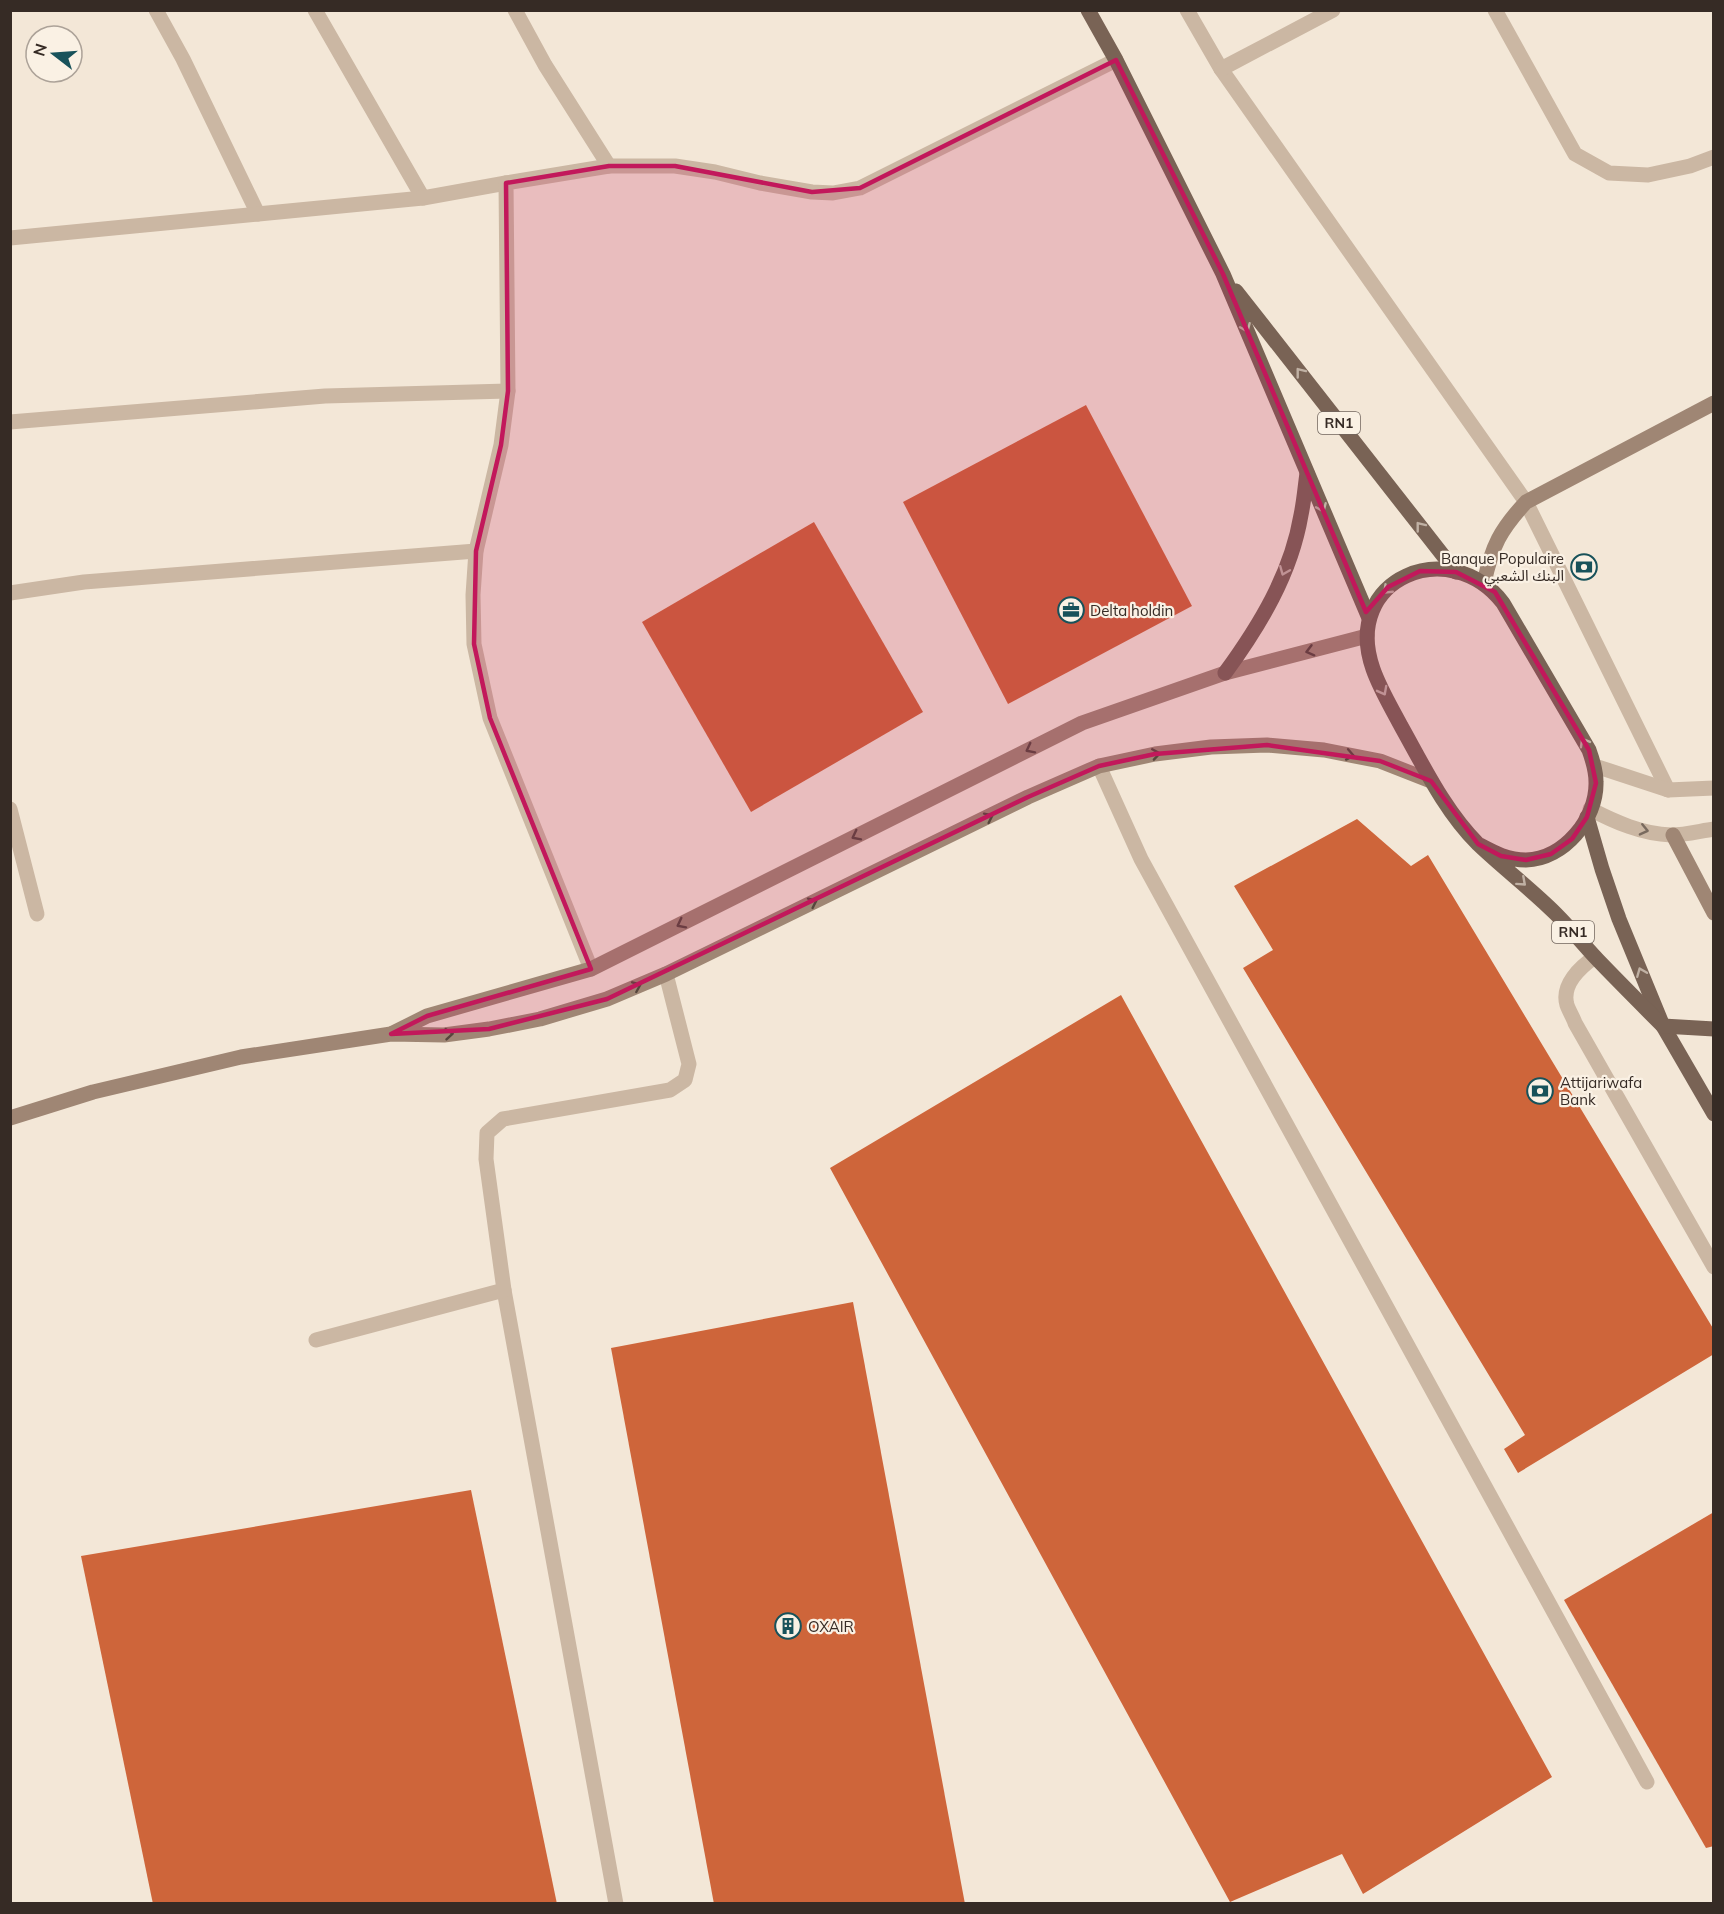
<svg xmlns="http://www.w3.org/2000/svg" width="1724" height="1914" font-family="Mulish,'Noto Sans Arabic',sans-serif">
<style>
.building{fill:#ce653a}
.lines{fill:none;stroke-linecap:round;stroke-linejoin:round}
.lane{stroke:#cbb7a3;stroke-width:15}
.street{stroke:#cbb7a3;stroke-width:15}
.secondary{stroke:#9f8674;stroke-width:15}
.primary{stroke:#796355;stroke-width:15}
.oneway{stroke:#c0b1a4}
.oneway2{stroke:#56463d}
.oneway3{stroke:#796a5e}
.marked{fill:#c2185b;fill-opacity:0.2;stroke:#c2185b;stroke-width:4.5;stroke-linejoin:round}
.labels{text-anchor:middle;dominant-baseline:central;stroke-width:4.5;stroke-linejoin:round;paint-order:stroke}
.shield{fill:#faf1e4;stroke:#71665e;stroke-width:1.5}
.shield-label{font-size:14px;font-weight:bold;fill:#362b25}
.poi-label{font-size:15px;fill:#362b25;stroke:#faf1e4;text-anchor:start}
</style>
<rect width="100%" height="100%" fill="#f3e7d7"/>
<!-- building -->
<g class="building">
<polygon points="1086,405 1192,606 1008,704 903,502"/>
<polygon points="814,522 923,712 751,812 642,622"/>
<polygon points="1357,819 1411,866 1428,855 1714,1330 1714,1354 1518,1473 1504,1449 1525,1435 1243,968 1273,950 1234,886"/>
<polygon points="1121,995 1552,1777 1363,1894 1342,1854 1230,1902 830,1168"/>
<polygon points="853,1302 965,1904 714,1904 611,1348"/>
<polygon points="471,1490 557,1904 153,1904 81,1556"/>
<polygon points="1714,1512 1714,1846 1706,1848 1564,1600"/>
</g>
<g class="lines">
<!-- lane -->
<g class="lane">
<polyline points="1099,766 1141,859 1647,1782"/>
<path d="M1595,957C1580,967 1561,985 1567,1005C1569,1011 1573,1017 1575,1023L1714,1267"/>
<polyline points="504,1290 616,1904"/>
<polyline points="316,1340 504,1290 486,1159 487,1133 503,1119 670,1090 685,1080 689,1064 666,974"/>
</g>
<!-- street -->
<g class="street">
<polyline points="156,10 183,59 258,214"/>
<polyline points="315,10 423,198"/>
<polyline points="515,10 545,65 609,166"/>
<polyline points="1187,10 1221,69 1526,502 1668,790"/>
<polyline points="1495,10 1575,154 1609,173 1648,175 1690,166 1714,157"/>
<polyline points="1221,69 1333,10"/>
<polyline points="10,238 423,198 506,183"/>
<polyline points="10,422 325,396 508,391"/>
<polyline points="10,593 84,582 476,551"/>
<polyline points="1595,766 1668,790 1714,788"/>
<polyline points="10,809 37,914"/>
<path d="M1590,809C1615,822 1642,834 1671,835C1685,835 1700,831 1714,829"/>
<polyline points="591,969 490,718 474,644 473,595 476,551 501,445 508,391 506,183 609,166 675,166 715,172 760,183 812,192 833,193 860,188 1116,60"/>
</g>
<!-- secondary -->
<g class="secondary">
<path d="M1484,583C1492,546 1500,530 1526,502L1714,403"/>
<polyline points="1673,835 1714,913"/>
<polyline points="393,1033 427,1016 591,969 1082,723 1225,673 1367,636"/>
<polyline points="10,1118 93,1092 241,1057 391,1034 444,1035 489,1029 540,1019 607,999 666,974 1028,797 1099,766 1155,754 1211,747 1267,745 1324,750 1380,761 1431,781"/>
</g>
<!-- primary -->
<g class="primary">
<polyline points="1088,10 1116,60 1223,274 1369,618"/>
<polyline points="1236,291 1456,572"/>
<path d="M1225,673C1260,625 1291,574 1301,515C1304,501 1305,487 1307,473"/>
<polyline points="1587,817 1602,869 1619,919 1663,1026 1714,1114"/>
<path d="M1478,844C1493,852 1507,860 1526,860C1564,859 1597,819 1596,782C1596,770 1593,761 1589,750L1503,603C1450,534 1341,578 1373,669C1380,689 1391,707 1401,726C1424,767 1445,811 1478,844C1503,868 1531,889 1556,914C1570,928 1582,943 1596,958C1618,981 1640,1003 1663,1026L1714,1029"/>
</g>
</g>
<!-- one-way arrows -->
<defs><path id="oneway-chevron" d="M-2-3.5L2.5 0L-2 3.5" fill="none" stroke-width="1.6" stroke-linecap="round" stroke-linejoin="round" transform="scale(1.5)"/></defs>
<g class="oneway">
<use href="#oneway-chevron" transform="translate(1246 328) rotate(67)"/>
<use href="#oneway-chevron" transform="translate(1300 372) rotate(-128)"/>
<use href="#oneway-chevron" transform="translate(1322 508) rotate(67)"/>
<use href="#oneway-chevron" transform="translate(1420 526) rotate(-128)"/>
<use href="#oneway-chevron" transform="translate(1284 571) rotate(112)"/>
<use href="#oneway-chevron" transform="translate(1387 590) rotate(136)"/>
<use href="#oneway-chevron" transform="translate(1383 691) rotate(62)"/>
<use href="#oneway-chevron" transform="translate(1584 742) rotate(-120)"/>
<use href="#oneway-chevron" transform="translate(1522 882) rotate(42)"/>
<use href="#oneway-chevron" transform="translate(1641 972) rotate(-112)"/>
</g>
<g class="oneway2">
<use href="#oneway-chevron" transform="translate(1310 651) rotate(165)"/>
<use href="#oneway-chevron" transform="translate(1030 749) rotate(153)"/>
<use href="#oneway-chevron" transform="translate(1156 754) rotate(-9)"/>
<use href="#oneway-chevron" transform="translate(1350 755) rotate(11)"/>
<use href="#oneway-chevron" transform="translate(989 817) rotate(-26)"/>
<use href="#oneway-chevron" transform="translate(856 836) rotate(153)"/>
<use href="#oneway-chevron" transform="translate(813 902) rotate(-26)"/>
<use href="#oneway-chevron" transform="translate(681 924) rotate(153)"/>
<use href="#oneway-chevron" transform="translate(637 986) rotate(-23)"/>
<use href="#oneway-chevron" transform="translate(449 1034) rotate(-5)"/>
</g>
<use class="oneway3" href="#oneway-chevron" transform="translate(1644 830) rotate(13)"/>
<!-- marked area -->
<path class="marked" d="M1116,60L1223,274L1366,612L1388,587L1420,571L1456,572L1495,592L1589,750L1596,783L1587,817L1572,839L1551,854L1526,860L1501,856L1478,844L1431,781L1380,761L1267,745L1155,754L1099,766L1028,797L607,999L489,1029L391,1034L427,1016L591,969L490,718L474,644L476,551L501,445L508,391L506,183L609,166H675L812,192L860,188Z"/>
<!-- icons -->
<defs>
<g id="bank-ring" transform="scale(1.35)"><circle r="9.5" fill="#faf1e4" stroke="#18525a" stroke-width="1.5"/><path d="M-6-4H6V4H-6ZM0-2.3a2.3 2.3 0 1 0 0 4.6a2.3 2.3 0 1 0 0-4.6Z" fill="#18525a"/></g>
<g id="office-ring" transform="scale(1.35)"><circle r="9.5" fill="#faf1e4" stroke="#18525a" stroke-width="1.5"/><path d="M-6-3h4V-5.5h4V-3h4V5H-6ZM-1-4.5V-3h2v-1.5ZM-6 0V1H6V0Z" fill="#18525a"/></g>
<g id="building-ring" transform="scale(1.35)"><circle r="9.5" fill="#faf1e4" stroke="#18525a" stroke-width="1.5"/><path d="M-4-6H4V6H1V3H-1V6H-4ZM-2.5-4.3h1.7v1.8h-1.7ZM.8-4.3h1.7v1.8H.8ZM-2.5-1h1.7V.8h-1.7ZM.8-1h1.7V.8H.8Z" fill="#18525a"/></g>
</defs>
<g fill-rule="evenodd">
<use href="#bank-ring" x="1584" y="567"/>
<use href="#office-ring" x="1071" y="610"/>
<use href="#bank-ring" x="1540" y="1091"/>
<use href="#building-ring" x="788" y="1626"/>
</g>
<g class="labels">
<!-- shield labels -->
<g class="shield">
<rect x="1318" y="412" width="42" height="22" rx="4.5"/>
<rect x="1552" y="921" width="42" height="22" rx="4.5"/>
</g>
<g class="shield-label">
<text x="1339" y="423">RN1</text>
<text x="1573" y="932">RN1</text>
</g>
<!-- poi labels -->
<g class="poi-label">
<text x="1564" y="558" text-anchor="end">Banque Populaire<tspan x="1564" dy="17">البنك الشعبي</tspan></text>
<text x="1090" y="610">Delta holdin</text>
<text x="1560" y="1082">Attijariwafa<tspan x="1560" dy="17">Bank</tspan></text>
<text x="808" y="1626">OXAIR</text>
</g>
</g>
<!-- border -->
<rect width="1724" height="1914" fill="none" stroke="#362b25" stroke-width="24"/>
<!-- north arrow -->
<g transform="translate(54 54) rotate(287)"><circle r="28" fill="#faf1e4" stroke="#aca298" stroke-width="1.5"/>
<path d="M0-4.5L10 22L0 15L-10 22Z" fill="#18525a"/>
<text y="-9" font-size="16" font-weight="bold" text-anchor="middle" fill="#362b25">N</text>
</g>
</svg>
